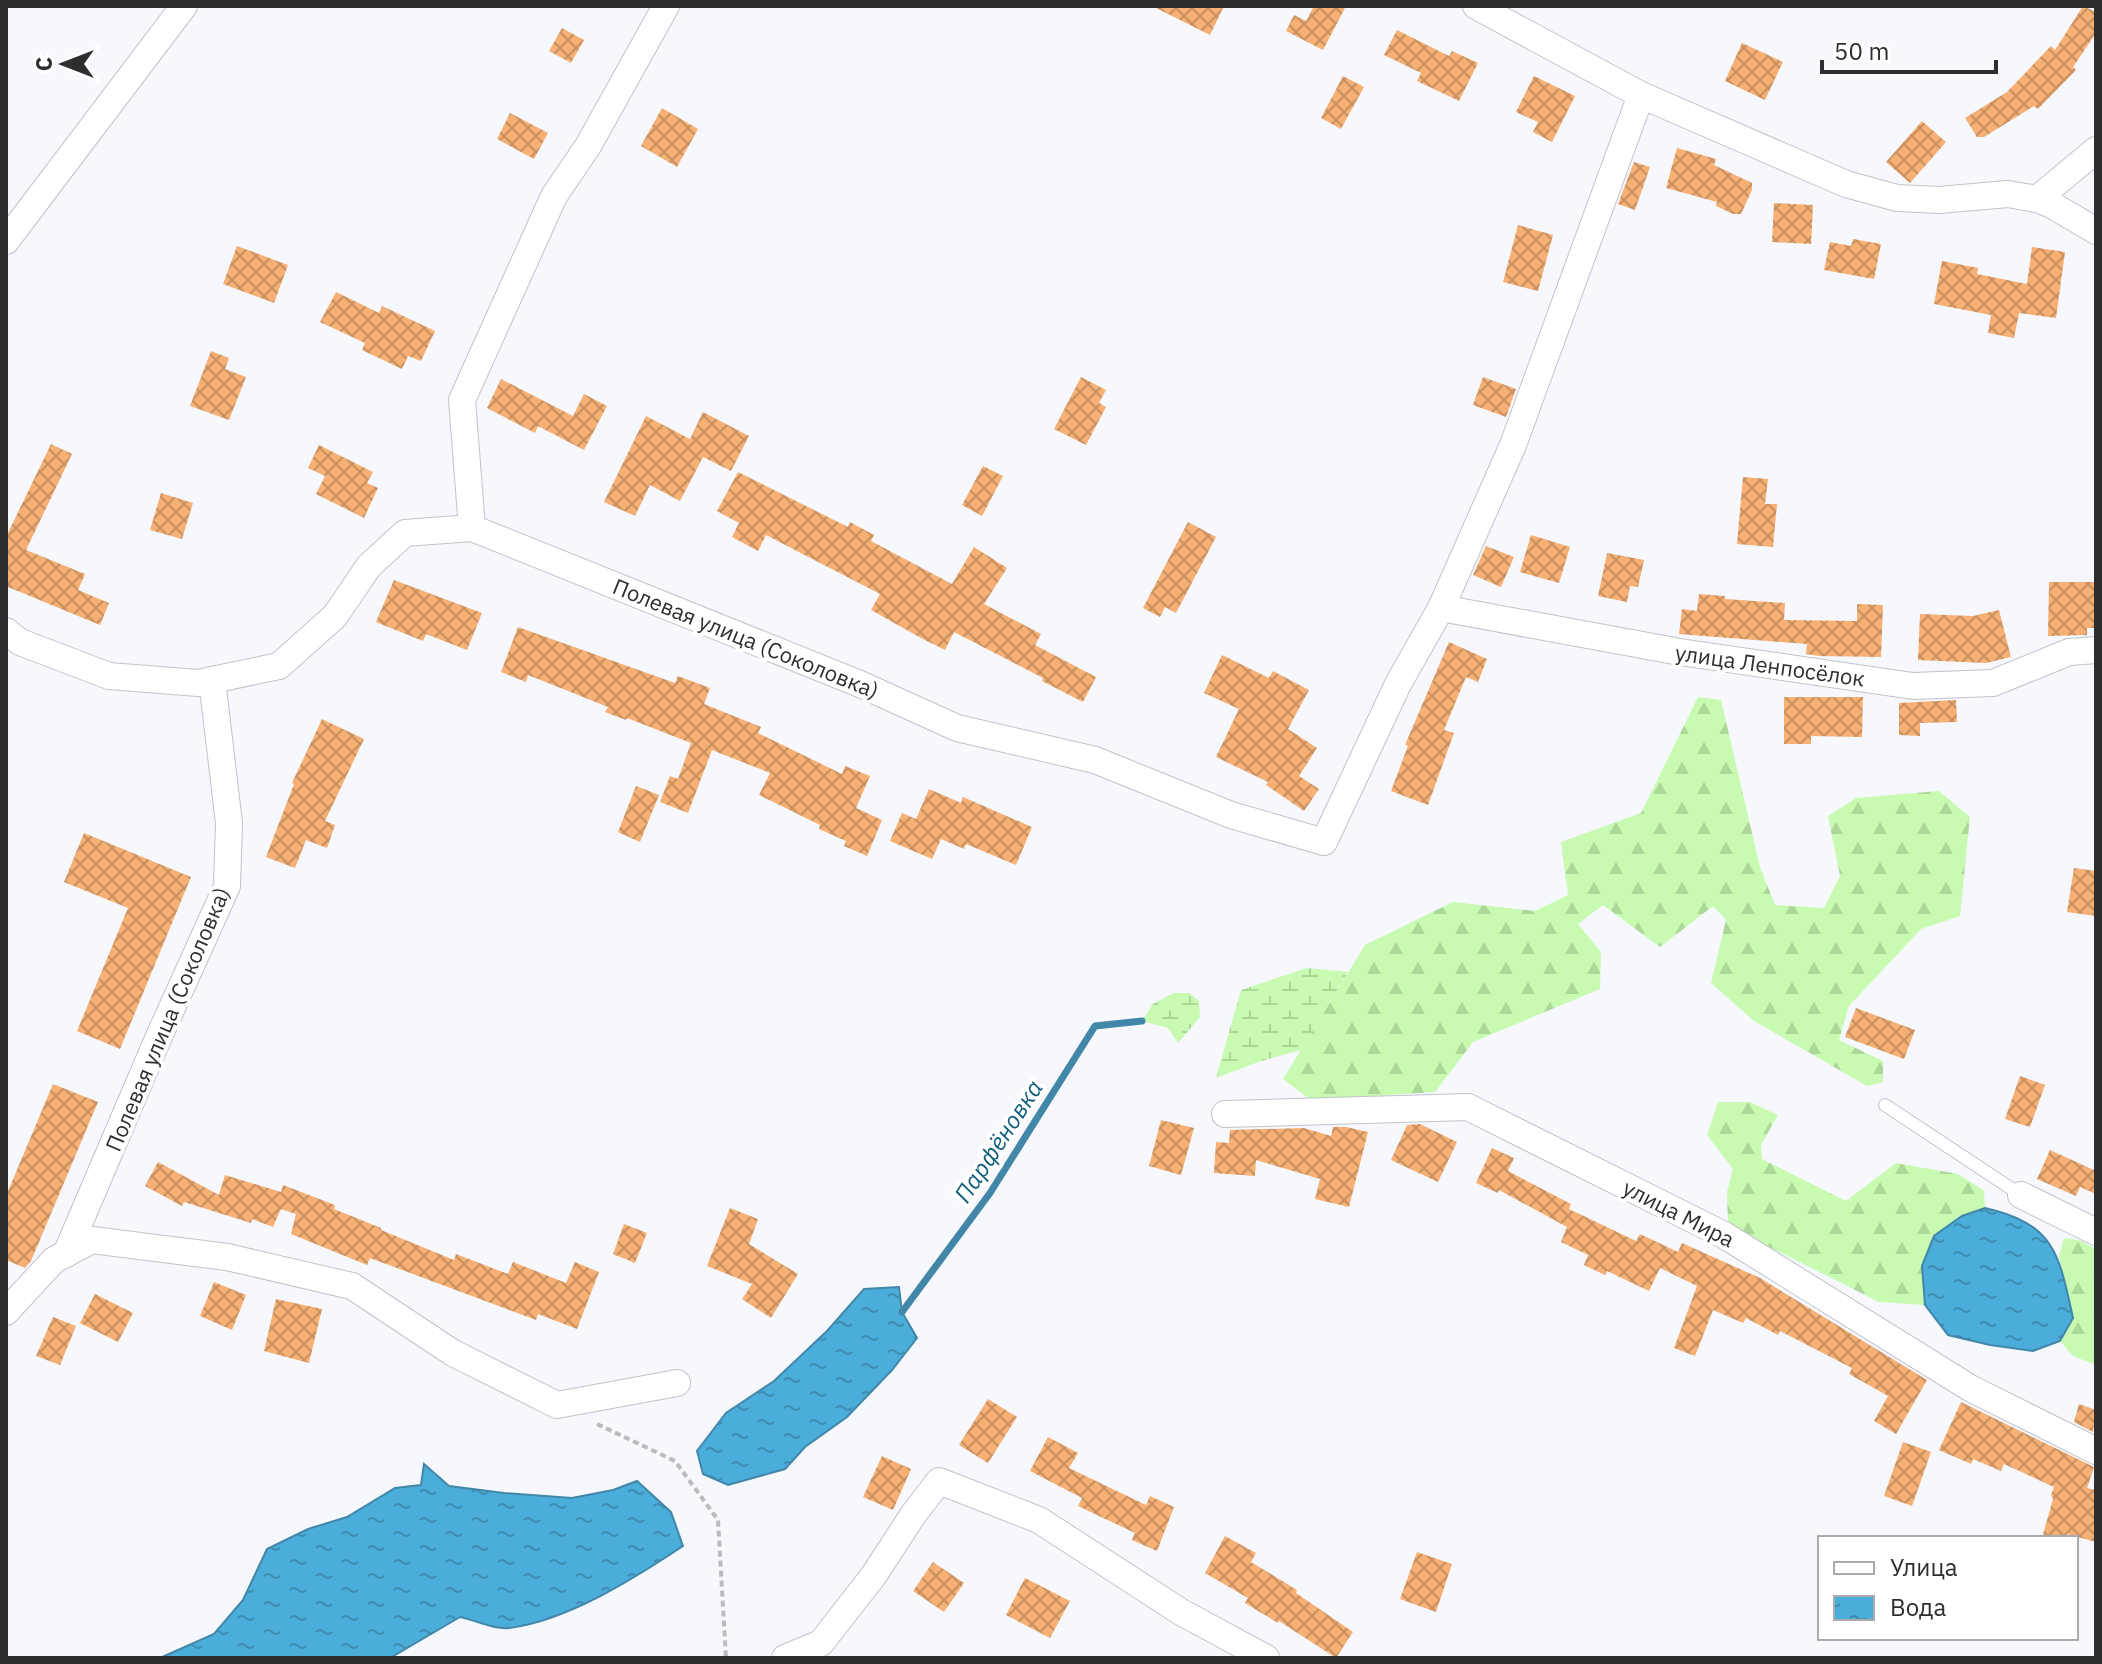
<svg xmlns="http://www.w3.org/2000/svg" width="2102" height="1664" font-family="'IBM Plex Sans',sans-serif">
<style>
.forest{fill:url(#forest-firs)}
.wetland{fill:url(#wetland-marsh)}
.water{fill:url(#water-ripples);stroke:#4287a7;stroke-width:2}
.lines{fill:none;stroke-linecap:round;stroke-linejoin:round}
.stream{stroke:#4287a7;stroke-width:7}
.building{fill:url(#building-cross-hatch)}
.service-casing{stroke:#c1c3c8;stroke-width:14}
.minor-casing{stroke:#c1c3c8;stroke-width:28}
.path{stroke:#b9bbc0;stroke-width:4;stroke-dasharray:6 4;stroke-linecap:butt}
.service{stroke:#fff;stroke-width:12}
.minor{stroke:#fff;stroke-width:26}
.labels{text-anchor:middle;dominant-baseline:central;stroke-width:8;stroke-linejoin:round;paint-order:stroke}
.street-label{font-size:22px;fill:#2d2e30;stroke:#fff}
.water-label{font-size:24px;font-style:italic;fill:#115e7c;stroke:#fff}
</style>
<defs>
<pattern id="forest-firs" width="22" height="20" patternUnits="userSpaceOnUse" patternTransform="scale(2)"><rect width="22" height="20" fill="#c8fab1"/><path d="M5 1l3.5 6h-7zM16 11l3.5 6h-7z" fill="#acd799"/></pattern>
<pattern id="wetland-marsh" width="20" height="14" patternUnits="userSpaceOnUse" patternTransform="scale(2)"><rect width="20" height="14" fill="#c8fab1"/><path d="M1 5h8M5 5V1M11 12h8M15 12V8" fill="none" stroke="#acd799"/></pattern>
<pattern id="water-ripples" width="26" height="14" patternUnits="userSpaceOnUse" patternTransform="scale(2)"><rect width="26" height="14" fill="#4badda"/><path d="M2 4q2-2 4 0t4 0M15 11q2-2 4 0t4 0" fill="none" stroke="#3f8db1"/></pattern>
<pattern id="building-cross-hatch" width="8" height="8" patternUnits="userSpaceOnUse" patternTransform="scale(2)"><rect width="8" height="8" fill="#f6b074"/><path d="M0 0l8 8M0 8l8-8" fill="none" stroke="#c89060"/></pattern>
</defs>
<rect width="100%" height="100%" fill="#f6f8fe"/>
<!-- forest -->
<g class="forest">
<polygon points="1698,697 1721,700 1760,867 1775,905 1824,908 1840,876 1828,816 1856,798 1939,791 1970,817 1960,916 1921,929 1849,1006 1839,1040 1883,1061 1883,1082 1867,1086 1754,1021 1711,983 1726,920 1713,906 1660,947 1603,905 1578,924 1601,952 1600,989 1473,1042 1435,1092 1311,1100 1283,1079 1365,945 1453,902 1535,911 1568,895 1561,842 1641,813"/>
<polygon points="1718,1102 1750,1102 1778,1115 1761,1145 1762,1159 1846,1201 1896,1163 1958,1174 1984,1191 1985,1208 1962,1216 1922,1266 1925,1305 1879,1302 1728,1226 1727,1192 1733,1169 1707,1135"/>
<polygon points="2064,1238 2079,1240 2096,1249 2096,1365 2073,1356 2060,1341 2073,1317 2059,1256"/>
</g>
<!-- wetland -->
<g class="wetland">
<polygon points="1307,968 1348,972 1301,1050 1261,1061 1216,1078 1241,990"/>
<polygon points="1174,993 1189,993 1199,1001 1200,1017 1178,1043 1168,1028 1142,1021 1153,1004"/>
</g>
<!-- water -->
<g class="water">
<path d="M1985,1208C2055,1224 2059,1254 2073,1318L2060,1341L2033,1351L1990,1345L1948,1335L1925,1305L1922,1266L1934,1236L1962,1216Z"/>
<polygon points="899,1287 902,1312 917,1338 892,1370 847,1417 805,1447 785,1469 728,1485 703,1474 697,1451 726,1413 774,1381 827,1331 864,1289"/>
<path d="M424,1464L449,1486L504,1493L572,1498L613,1490L637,1481L671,1512L683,1546C635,1578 567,1621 509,1628C495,1630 475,1620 460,1617L390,1658H160L214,1634L243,1600L267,1549L308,1529L347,1517L395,1488L421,1485Z"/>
</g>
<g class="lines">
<!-- stream -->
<polyline class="stream" points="902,1312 990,1193 1095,1026 1142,1021"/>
</g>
<!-- building -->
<g class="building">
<polygon points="1152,6 1224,6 1210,35"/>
<polygon points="1314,6 1346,6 1323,50 1286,31 1294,15 1306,21"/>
<polygon points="2083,6 2096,12 2096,33 2073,67 2076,70 2038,109 2034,106 1984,137 1977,137 1965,118 2007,92 2051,46 2055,50"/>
<polygon points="562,28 584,40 571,63 549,51"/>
<polygon points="1397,30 1449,56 1452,51 1478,63 1459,101 1417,81 1421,73 1384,55"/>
<polygon points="1742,43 1783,62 1765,100 1725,81"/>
<polygon points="1343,76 1364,87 1341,129 1321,118"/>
<polygon points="1534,76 1575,96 1552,142 1533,132 1538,122 1516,112"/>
<polygon points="662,108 698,129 677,167 641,146"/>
<polygon points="510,113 548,133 534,159 497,139"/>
<polygon points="1922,121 1946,142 1910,183 1886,162"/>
<polygon points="1677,148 1716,159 1714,165 1752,183 1752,190 1741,214 1733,214 1716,206 1717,202 1666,188"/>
<polygon points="1634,162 1650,167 1635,210 1618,204"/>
<polygon points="1774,203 1813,205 1811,244 1772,242"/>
<polygon points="1518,225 1553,235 1538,291 1503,282"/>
<polygon points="1853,239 1881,244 1874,279 1824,270 1830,242 1851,246"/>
<polygon points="237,246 288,265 274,303 223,284"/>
<polygon points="2032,247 2065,252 2056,318 2019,313 2014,338 1988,333 1991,315 1934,304 1942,261 1978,268 1977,274 2027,284"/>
<polygon points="336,292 379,313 382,306 435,331 421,361 408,356 402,369 362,350 365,343 320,322"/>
<polygon points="211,351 229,358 225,369 246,377 229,420 190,406"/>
<polygon points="1081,377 1106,390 1099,403 1106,407 1086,445 1054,429"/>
<polygon points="1483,377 1516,389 1506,417 1473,405"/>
<polygon points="501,379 573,416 584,394 607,406 584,450 538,426 535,433 487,408"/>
<polygon points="703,412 749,436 731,471 703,457 680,501 650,485 635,516 604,502 646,416 690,439"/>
<polygon points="51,444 72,454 26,550 85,574 78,590 109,603 100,625 8,587 6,591 6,537"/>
<polygon points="319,445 373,472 367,483 378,488 364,518 316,494 325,476 308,468"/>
<polygon points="983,466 1003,476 982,516 962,505"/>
<polygon points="738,472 848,527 850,522 874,535 871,541 952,584 974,547 1007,568 984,604 1041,634 1035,645 1096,677 1083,702 1042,681 1043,678 954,632 945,650 921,638 871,610 880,594 766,535 758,551 732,537 739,523 717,511"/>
<polygon points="1743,477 1768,479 1765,504 1777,504 1773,547 1737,544"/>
<polygon points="161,493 193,503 182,539 150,530"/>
<polygon points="1188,522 1216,537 1176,613 1165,607 1160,617 1143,608"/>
<polygon points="1531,535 1570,547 1559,583 1520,572"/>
<polygon points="1486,546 1514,557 1501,587 1473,575"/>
<polygon points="1607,553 1644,560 1638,587 1630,586 1627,602 1598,596"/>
<polygon points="394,580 482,613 467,650 426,634 423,641 376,622"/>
<polygon points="2049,582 2096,582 2096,628 2087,628 2087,635 2048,636"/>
<polygon points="1699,594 1725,596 1725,599 1785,603 1784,620 1857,621 1857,604 1883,605 1881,657 1819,656 1806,654 1807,644 1679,634 1682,609 1697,611"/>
<polygon points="1999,610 2011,657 1986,663 1918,660 1920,614 1973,616"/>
<polygon points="518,627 675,683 678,676 710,688 704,704 761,727 758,733 842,774 845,766 870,776 856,808 882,820 867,856 844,846 846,841 819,829 820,825 759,795 770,773 712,750 688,813 660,802 670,776 678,779 691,743 627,718 626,720 605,712 608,707 528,675 526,682 501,672"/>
<polygon points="1449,642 1487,659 1478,682 1466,677 1444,730 1454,733 1428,805 1391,791 1408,746 1405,745"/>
<polygon points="1222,655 1269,678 1273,671 1309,690 1288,729 1317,748 1299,776 1319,789 1304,811 1266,785 1268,782 1216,757 1239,709 1204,693"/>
<polygon points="1784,697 1863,697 1862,737 1811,736 1811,744 1784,744"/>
<polygon points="1956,700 1957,722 1920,723 1920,736 1899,735 1899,703"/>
<polygon points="322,719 364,739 325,821 335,825 327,848 306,840 295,868 266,857 294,784 292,783"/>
<polygon points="636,786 659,795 640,842 618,832"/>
<polygon points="929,789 961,803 963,797 1032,827 1016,865 966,844 964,849 941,839 932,859 890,841 902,813 916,819"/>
<polygon points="84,833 191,877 120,1049 77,1031 128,908 64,882"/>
<polygon points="2074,868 2096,871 2096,916 2067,912"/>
<polygon points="1856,1008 1915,1030 1904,1059 1845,1037"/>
<polygon points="2020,1076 2045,1085 2030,1127 2005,1119"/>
<polygon points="53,1084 98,1102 31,1261 25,1268 6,1260 6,1196"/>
<polygon points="1161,1120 1194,1128 1181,1175 1149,1166"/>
<polygon points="1420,1124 1457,1142 1438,1182 1391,1160 1407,1125"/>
<polygon points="1333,1127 1346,1127 1368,1132 1349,1207 1315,1199 1320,1179 1256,1160 1255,1176 1214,1173 1216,1142 1229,1143 1230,1130 1304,1128 1331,1136"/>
<polygon points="1492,1148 1514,1158 1508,1171 1571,1204 1569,1209 1636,1241 1640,1234 1678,1252 1682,1243 1760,1278 1927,1380 1896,1434 1874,1421 1888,1396 1849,1374 1852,1368 1780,1331 1778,1335 1746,1318 1743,1323 1713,1310 1695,1356 1674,1348 1697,1286 1660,1268 1649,1291 1607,1271 1605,1275 1584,1265 1588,1255 1561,1242 1567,1227 1499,1190 1498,1193 1476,1183"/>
<polygon points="2050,1150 2096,1171 2096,1194 2080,1187 2076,1196 2037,1179"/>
<polygon points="158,1162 219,1195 225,1175 281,1192 283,1185 335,1205 334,1209 381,1228 381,1230 454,1260 456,1254 508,1274 513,1262 566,1283 575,1262 599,1272 577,1329 538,1314 536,1320 370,1258 367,1265 291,1234 296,1214 281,1209 273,1227 252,1219 251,1223 184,1202 182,1206 145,1186"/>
<polygon points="730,1208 758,1219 749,1244 798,1274 771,1318 742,1299 752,1284 707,1266"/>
<polygon points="624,1224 647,1233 635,1263 613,1254"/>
<polygon points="214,1282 246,1295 232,1330 200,1316"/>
<polygon points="95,1294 133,1313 118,1342 80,1323"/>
<polygon points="276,1299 322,1309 309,1363 264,1351"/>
<polygon points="53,1317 76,1326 60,1365 36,1356"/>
<polygon points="988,1399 1017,1417 988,1463 959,1445"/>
<polygon points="1961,1402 2094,1467 2087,1488 2096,1490 2096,1542 2067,1534 2066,1538 2042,1538 2053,1499 2051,1495 2054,1487 2004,1464 2001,1471 1973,1459 1971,1464 1939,1450"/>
<polygon points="2079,1404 2096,1410 2093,1432 2074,1422"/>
<polygon points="1048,1437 1078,1453 1069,1468 1146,1505 1150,1496 1174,1507 1157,1551 1132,1540 1135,1533 1078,1506 1082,1498 1030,1471"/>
<polygon points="1903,1442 1931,1452 1912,1506 1884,1496"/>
<polygon points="882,1456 911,1469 893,1510 863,1497"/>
<polygon points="1225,1536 1256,1553 1251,1562 1297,1590 1296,1593 1353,1632 1336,1658 1279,1621 1278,1623 1245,1603 1248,1598 1205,1573"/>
<polygon points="1417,1552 1452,1564 1436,1612 1400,1599"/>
<polygon points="933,1562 964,1583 944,1612 913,1591"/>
<polygon points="1025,1578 1070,1601 1050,1638 1006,1615"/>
</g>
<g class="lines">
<!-- service casing -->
<g class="service-casing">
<polyline id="service" points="1885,1105 2021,1195"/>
</g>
<!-- minor casing -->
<g class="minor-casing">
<g id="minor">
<polyline points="1476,6 1641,95 1846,184 1897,198 1939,200 2008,194 2037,199 2052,205 2096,231"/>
<polyline points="2037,199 2096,150"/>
<polyline points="6,241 184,6"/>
<polyline points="472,528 462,400 554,196 588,146 666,6"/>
<polyline points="1441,608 1680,652 1913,686 1993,683 2069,652 2096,650"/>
<polyline points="6,631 20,642 109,676 198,683 279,666 335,616 369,566 405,533 472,528 860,684 957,728 1095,760 1231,815 1324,842 1398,684 1441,608 1513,445 1641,95"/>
<polyline points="1225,1114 1468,1107 1724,1235 1970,1388 2096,1451"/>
<polyline points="2021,1195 2096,1232"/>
<polyline points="66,1254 157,1041 227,886 229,823 212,680"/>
<polyline points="6,1312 54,1260 92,1240 227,1257 352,1286 453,1353 557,1405 677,1383"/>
<polyline points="785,1658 821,1643 874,1575 913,1515 939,1481 1039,1520 1181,1612 1266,1658"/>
</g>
</g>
<!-- path -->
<polyline class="path" points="597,1424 675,1461 718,1520 726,1658"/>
<!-- service -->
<use href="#service" class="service"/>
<!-- minor -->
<use href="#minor" class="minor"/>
</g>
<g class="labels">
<!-- street labels -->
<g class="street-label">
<text transform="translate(746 638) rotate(22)">Полевая улица (Соколовка)</text>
<text transform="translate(1770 665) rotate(8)">улица Ленпосёлок</text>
<text transform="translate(167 1019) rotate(-67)">Полевая улица (Соколовка)</text>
<text transform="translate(1679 1213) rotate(27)">улица Мира</text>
</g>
<!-- water labels -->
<g class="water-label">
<text transform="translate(998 1141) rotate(-57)">Парфёновка</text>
</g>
</g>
<!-- border -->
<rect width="2102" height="1664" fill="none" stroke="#2d2e30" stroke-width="16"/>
<!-- legend -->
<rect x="1818" y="1536" width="260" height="104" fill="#ffffff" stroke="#ababac" stroke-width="2"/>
<rect x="1834" y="1562" width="40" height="12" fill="#ffffff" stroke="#ababac" stroke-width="2"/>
<text x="1890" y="1576" font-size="24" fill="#2d2e30">Улица</text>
<rect x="1834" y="1596" width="40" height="24" fill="url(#water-ripples)" stroke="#ababac" stroke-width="2"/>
<text x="1890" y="1616" font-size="24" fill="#2d2e30">Вода</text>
<!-- north arrow -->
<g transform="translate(64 64) rotate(270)" stroke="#ffffff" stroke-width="6" paint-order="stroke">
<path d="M0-6L14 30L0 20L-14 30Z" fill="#2d2e30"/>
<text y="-12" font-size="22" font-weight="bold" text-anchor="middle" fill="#2d2e30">С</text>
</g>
<!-- scale -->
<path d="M1822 60v12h174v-12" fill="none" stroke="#2d2e30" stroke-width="4"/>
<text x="1834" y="60" font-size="24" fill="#2d2e30" stroke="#ffffff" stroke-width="6" paint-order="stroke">50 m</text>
</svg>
